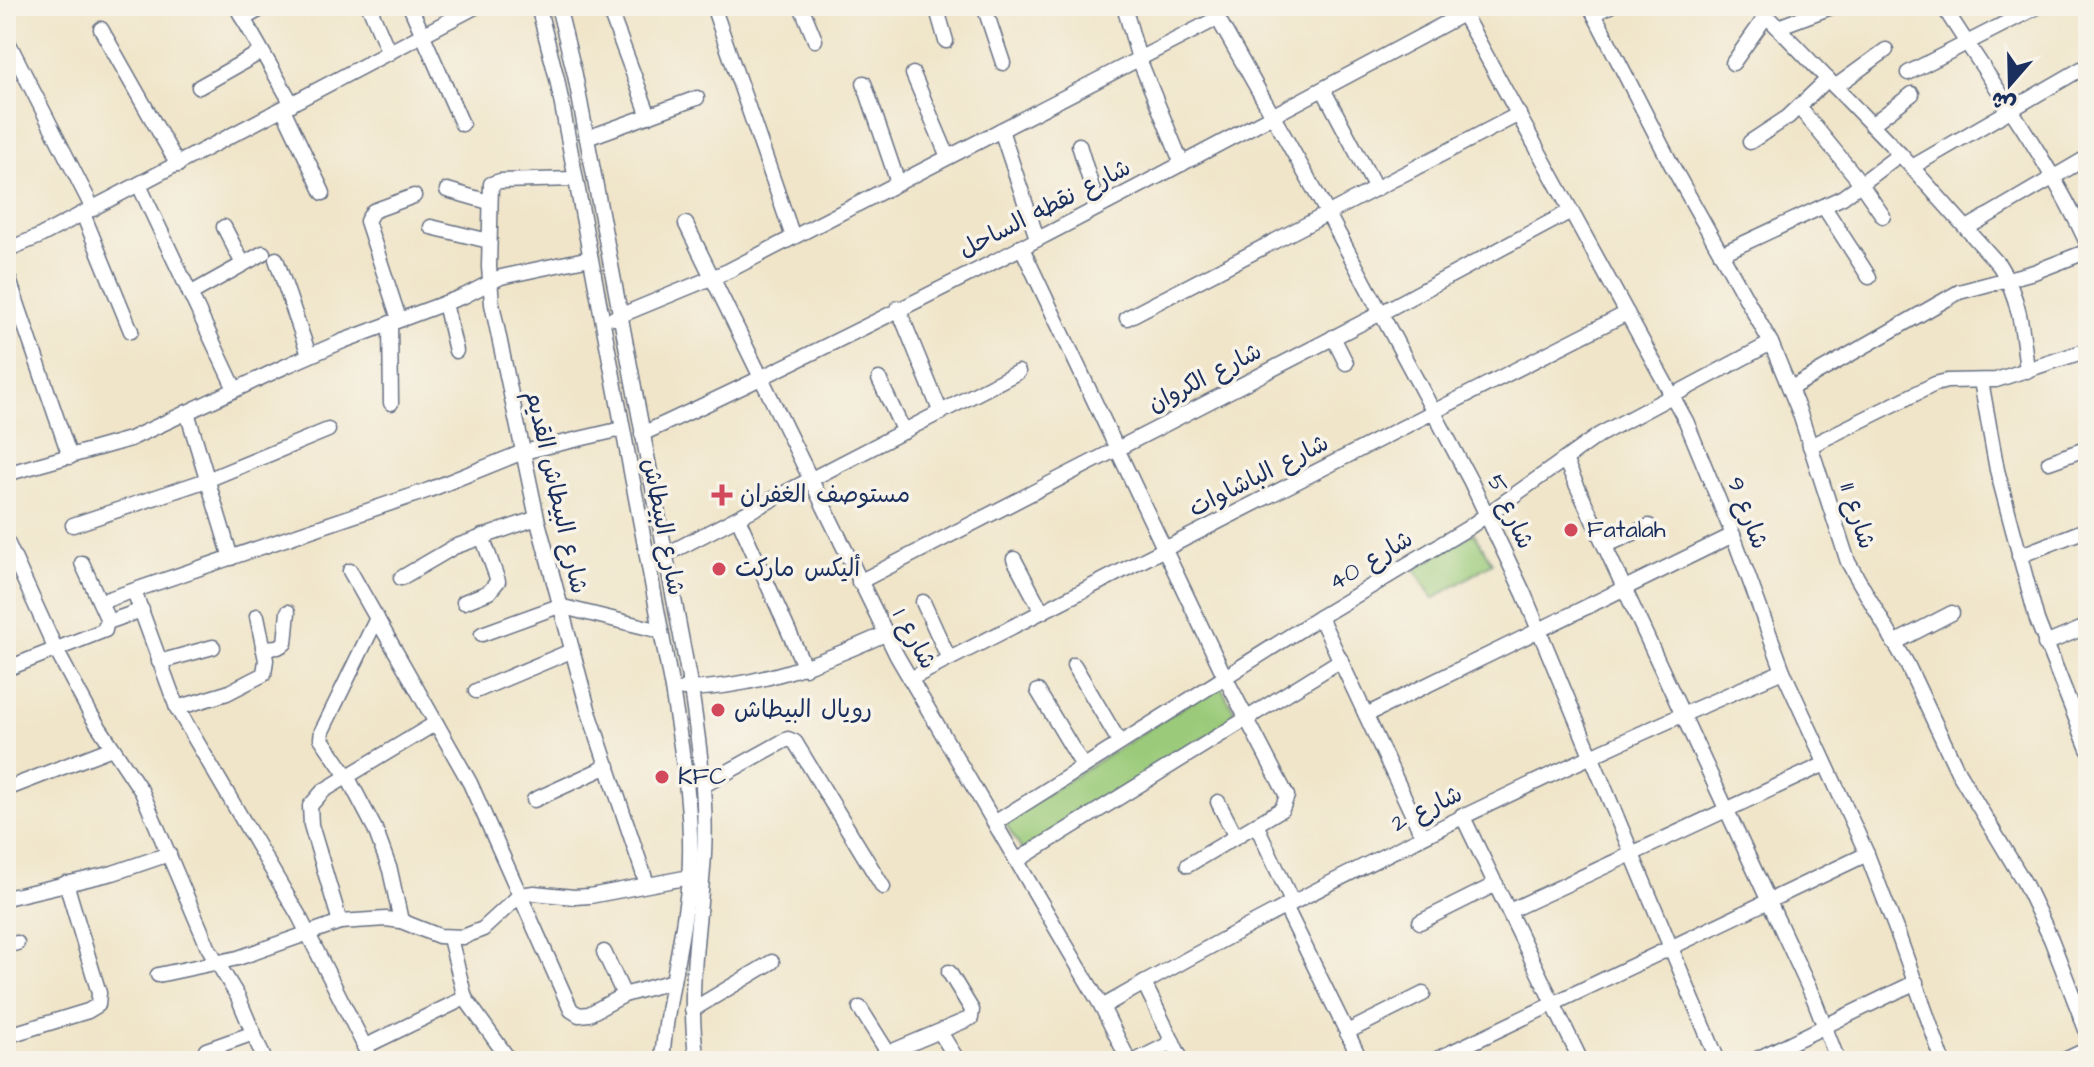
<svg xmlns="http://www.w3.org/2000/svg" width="2094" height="1067" font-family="'Architects Daughter','Playpen Sans Arabic',sans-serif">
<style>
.green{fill:#9bcb7a;stroke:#5b7d6c;stroke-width:2}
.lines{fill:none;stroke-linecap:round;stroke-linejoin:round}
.street-casing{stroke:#666f83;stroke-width:17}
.street{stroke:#fff;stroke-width:14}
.poi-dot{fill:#d1495b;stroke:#f7f3e8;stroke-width:3}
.labels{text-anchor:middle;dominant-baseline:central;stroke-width:7;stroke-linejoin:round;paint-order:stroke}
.street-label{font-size:24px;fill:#1b2f5e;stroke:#f7f3e8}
.poi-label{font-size:24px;fill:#1b2f5e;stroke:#f7f3e8;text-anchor:start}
</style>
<rect width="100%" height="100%" fill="#f7f3e8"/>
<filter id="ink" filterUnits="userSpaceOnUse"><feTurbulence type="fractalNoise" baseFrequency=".0125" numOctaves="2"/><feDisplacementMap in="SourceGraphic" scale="16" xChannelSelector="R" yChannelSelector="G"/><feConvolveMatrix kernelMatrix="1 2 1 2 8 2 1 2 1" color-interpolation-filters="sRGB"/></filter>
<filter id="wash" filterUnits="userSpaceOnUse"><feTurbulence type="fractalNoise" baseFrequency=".006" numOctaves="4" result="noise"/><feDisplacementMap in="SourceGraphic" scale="32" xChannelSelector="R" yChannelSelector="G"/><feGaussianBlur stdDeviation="1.8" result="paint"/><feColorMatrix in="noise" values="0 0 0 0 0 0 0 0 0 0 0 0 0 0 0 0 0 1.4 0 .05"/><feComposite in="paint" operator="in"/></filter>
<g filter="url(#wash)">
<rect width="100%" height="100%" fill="#f0e5c9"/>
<!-- green -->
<g class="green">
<polygon points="1474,533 1492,563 1433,599 1415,569"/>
<polygon points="1220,684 1237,717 1023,852 1004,821"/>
</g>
</g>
<g filter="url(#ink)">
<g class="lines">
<!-- street casing -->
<g class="street-casing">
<g id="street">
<polyline points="236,6 292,104"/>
<polyline points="369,6 389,53"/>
<polyline points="410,6 462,124"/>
<path d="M538,6L557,79L672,689C682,752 694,815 689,879C684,940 666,1000 662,1061"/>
<path d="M558,6L575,75L691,689C699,744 707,798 704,854C700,923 686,992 697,1061"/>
<polyline points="608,6 649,116"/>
<polyline points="713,6 793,237"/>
<polyline points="801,6 815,40"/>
<polyline points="936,6 946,41"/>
<polyline points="984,6 1003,63"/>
<polyline points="1124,6 1139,59 1182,164"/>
<polyline points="1211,6 1328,214 1471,482 1524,594 1718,1061"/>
<polyline points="1459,6 1686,421 1733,535 1783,671 1867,854 1899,937 1943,1061"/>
<polyline points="1590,6 1671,164 1771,343 1799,411 1848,562 1907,664 1958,772 2024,882 2051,939 2088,1035"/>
<path d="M1757,6L1900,154L1999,265C2020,297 2023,334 2027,371"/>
<path d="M1943,6C1993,85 2049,159 2088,245"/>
<polyline points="1594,13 1610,6"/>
<polyline points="243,19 266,6"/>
<polyline points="1778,27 1834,6"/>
<polyline points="101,29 178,165"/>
<polyline points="6,38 93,209"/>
<polyline points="1733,63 1767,15"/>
<polyline points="1908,73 2039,6"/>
<polyline points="913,74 948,157"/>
<polyline points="864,83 898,183"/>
<polyline points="199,87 261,52"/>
<polyline points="1835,87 1886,50"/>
<polyline points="1323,89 1376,189"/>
<polyline points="1799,107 1856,177 1883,216"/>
<polyline points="283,109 323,193"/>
<polyline points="1871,125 1912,94"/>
<polyline points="1001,130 1037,238"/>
<polyline points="587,138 697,98"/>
<polyline points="1750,142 1788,117 1828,79"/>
<polyline points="1079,145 1098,207"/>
<polyline points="1912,167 2088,65"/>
<polyline points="575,179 500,181 491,184 489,267 492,304 537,518 588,709 647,884"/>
<polyline points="139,185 235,389"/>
<polyline points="447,190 489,202"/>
<polyline points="1824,207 1869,277"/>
<polyline points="83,214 131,331"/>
<polyline points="686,224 897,656 1102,1007 1129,1061"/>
<polyline points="224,227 243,264"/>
<polyline points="431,227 489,241"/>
<polyline points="1967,228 2088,157"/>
<polyline points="1021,246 1225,677 1287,796 1282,809 1188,865"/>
<polyline points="6,250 38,237 477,6"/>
<polyline points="1721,254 1843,197 1900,154"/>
<polyline points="276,259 309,355"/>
<polyline points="6,271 70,457"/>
<polyline points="190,294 263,253"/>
<polyline points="445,303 456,351"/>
<polyline points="898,308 941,413"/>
<polyline points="614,318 728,271 1218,18"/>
<polyline points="1127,318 1519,114"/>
<polyline points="399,319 367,221 373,211 414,196"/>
<polyline points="390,323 391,403"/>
<polyline points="1333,337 1346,363"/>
<polyline points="879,379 904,432"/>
<polyline points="1981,381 1997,470 2037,620 2088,749"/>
<polyline points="1791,388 1959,292 2034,272 2088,251"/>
<polyline points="187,412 231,558"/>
<path d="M642,434C921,305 1192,159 1463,14"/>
<polyline points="1810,446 1935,384 1947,381 1996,380 2088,350"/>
<polyline points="1565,460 1814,999 1838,1061"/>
<polyline points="2049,462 2088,448"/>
<polyline points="6,474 130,439 288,365 343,341 464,296 501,277 590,258"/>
<polyline points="738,518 805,668"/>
<polyline points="73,525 207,480 328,430"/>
<polyline points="6,540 56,650 91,715 142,792 208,947 238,997 265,1061"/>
<polyline points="1605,546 1649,526"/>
<polyline points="665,555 1018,372"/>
<polyline points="2019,556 2088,529"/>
<polyline points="1014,559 1042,612"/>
<polyline points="350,571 470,783 571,1010 579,1015 589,1014 624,995 673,981"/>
<polyline points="401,578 454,547 537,518"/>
<polyline points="859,582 1381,313 1571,211"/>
<polyline points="134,591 177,708 299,916 372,1061"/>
<polyline points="100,602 429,490 523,452 622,429"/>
<polyline points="464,602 489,592 498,581 482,536"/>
<polyline points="923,602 949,659"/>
<polyline points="1320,617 1422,835"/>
<polyline points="377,618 322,731 321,738 347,776 375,829 390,870 401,921"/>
<polyline points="108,622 142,610"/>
<polyline points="482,634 559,606 661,631"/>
<polyline points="1894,643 1952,613"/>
<polyline points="2045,644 2088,626"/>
<polyline points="263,648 278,647 285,643 288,612"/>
<polyline points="159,662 213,647"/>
<polyline points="1074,665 1120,743"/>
<polyline points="6,669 105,630 107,618 82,563"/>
<polyline points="910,679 1627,313"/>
<path d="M683,689C755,688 821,663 885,634"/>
<polyline points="476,691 571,651"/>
<polyline points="1038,691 1083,766"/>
<polyline points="177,708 227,693 264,674 266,660 257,616"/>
<polyline points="1366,715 1733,535"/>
<polyline points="704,785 782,742 788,739 795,742 883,887"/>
<polyline points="6,789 112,748"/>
<polyline points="534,800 608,766"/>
<polyline points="1218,802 1236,837"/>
<polyline points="1462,815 1581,1061"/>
<polyline points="996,822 1320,617 1468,528 1599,435 1771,343"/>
<polyline points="1256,824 1292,902"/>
<polyline points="1018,860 1341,660"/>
<polyline points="6,898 113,873 169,854"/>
<polyline points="1285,906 1361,1061"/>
<polyline points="1509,911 1825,764"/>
<polyline points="340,922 311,825 310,806 323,791 436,723"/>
<polyline points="1420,922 1496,884"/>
<polyline points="450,938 465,998 510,1061"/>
<polyline points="6,946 17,943"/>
<polyline points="604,952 624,995"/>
<polyline points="158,975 238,958 340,922 386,919 401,921 439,936 463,937 483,929 520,895 534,893 574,897 590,896 695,876"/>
<polyline points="1144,983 1182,1061"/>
<path d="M1102,1007C1322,881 1549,771 1783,671"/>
<polyline points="860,1008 892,1059"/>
<polyline points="692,1010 772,962"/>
<polyline points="940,1032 958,1061"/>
<polyline points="1347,1032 1423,994"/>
<polyline points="6,1036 88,1011 98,1005 99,993 66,883"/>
<polyline points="364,1047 465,998"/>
<polyline points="206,1050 254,1033"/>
<polyline points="888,1053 971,1018 972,1010 949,972"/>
<polyline points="1135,1061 1173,1042"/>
<polyline points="1433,1061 1867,854"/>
<polyline points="1753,1061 1916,982"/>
<polyline points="2062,1061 2088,1049"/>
</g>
</g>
<!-- street -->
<use href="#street" class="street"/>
</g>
</g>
<!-- markers -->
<g class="poi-dot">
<path d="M718 483h8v8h8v8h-8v8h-8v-8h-8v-8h8z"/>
<circle cx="1571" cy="530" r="8"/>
<circle cx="719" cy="569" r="8"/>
<circle cx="718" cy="710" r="8"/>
<circle cx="662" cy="777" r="8"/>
</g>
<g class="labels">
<!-- street labels -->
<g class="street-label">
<text transform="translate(1045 209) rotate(-27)">شارع نقطه الساحل</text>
<text transform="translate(1205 378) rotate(-27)">شارع الكروان</text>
<text transform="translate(1259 476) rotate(-27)">شارع الباشاوات</text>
<text transform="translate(556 492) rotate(77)">شارع البيطاش القديم</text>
<text transform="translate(1510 512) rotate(65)">شارع 5</text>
<text transform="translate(1747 513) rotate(69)">شارع 9</text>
<text transform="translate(1857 516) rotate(72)">شارع 11</text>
<text transform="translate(663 527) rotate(79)">شارع البيطاش</text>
<text transform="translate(1371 561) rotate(-31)">شارع 40</text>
<text transform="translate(914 639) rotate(61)">شارع 1</text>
<text transform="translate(1427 809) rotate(-26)">شارع 2</text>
</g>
<!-- poi labels -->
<g class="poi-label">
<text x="740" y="495">مستوصف الغفران</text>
<text x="1587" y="530">Fatalah</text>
<text x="735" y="569">أليكس ماركت</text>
<text x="734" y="710">رويال البيطاش</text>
<text x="678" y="777">KFC</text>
</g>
</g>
<!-- margin -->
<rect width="2094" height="1067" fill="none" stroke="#f7f3e8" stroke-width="32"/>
<!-- north arrow -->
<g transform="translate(2010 84) rotate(200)" stroke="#f7f3e8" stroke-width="6" paint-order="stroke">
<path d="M0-6L14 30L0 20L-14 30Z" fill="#1b2f5e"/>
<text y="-12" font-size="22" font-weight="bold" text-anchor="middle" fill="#1b2f5e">ش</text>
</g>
</svg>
